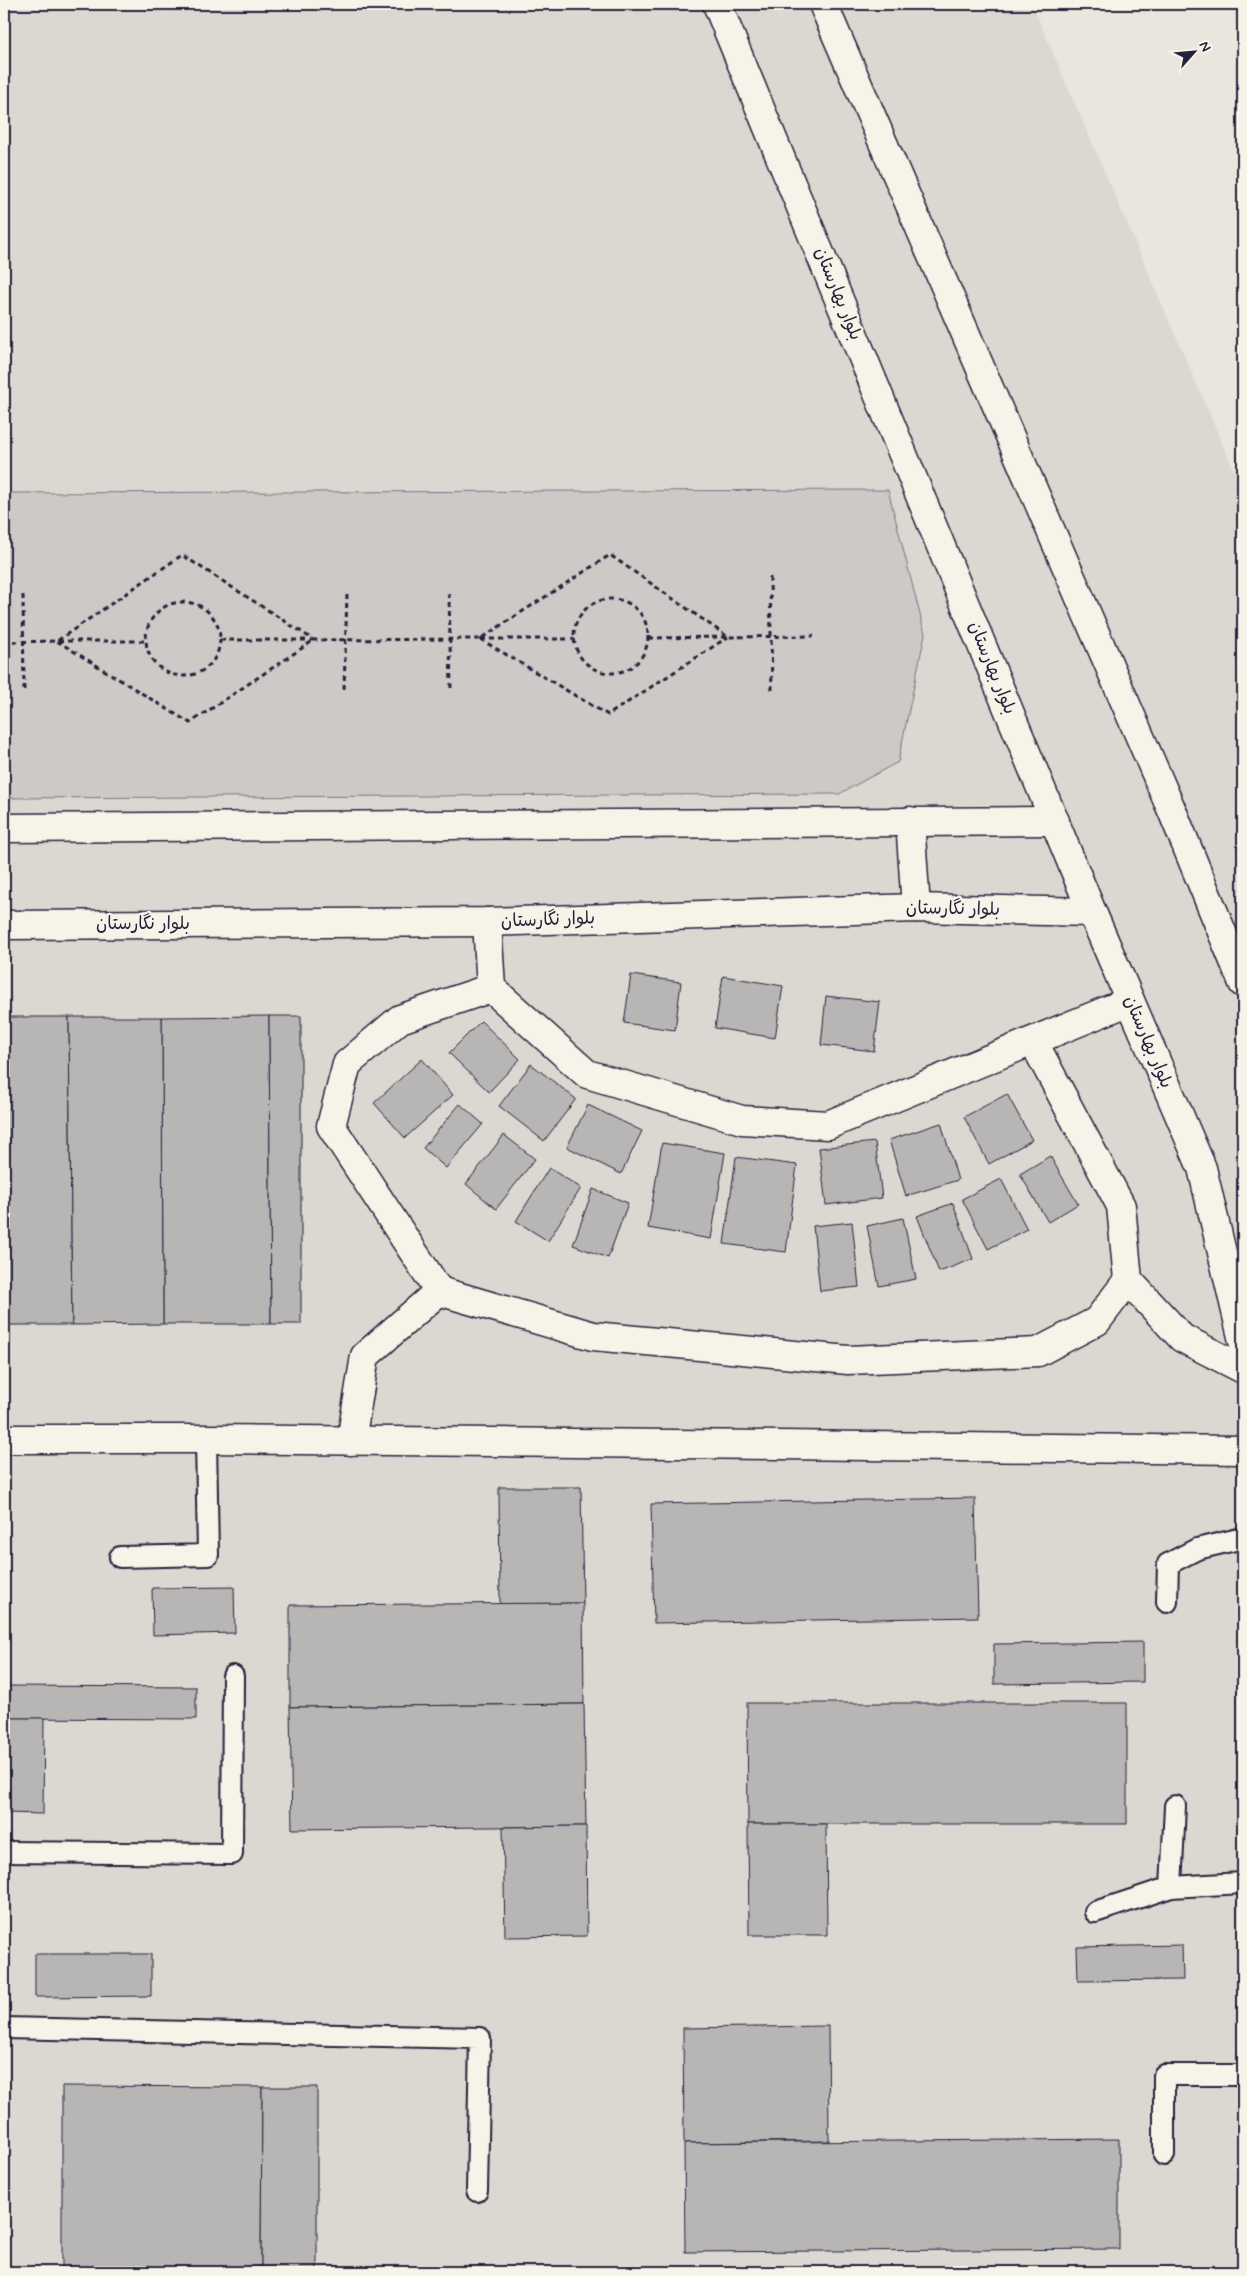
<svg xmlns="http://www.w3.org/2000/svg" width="1247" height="2276" font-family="Mynerve,'Playpen Sans Arabic',sans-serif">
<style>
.built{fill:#dbd8d2}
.green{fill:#cdc9c6;stroke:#787680}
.building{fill:#b8b6b5;stroke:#22223b}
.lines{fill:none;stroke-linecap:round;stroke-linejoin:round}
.lane-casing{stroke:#22223b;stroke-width:24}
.street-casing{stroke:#22223b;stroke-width:31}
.secondary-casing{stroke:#22223b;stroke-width:31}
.path{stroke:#22223b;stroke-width:3;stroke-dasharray:5 4;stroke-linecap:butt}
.lane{stroke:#f7f3e8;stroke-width:20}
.street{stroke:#f7f3e8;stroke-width:28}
.secondary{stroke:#f7f3e8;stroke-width:28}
.labels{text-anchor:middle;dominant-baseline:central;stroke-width:4.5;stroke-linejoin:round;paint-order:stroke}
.street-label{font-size:18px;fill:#22223b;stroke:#f7f3e8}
</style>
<rect width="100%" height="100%" fill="#eae6de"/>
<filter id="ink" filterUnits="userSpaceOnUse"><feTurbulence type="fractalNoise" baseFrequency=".02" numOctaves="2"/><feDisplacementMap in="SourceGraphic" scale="10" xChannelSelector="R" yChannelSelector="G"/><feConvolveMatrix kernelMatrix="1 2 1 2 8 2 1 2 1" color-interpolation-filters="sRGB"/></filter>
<g filter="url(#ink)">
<!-- built -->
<polygon class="built" points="4,4 1032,4 1243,491 1243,2272 4,2272"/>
<!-- green -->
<polygon class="green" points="888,490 925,634 898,762 839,794 4,798 4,493"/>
<!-- building -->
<g class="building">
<polygon points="631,975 681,982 675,1030 624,1023"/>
<polygon points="723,976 783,986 775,1038 715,1028"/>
<polygon points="826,996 880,1002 874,1051 821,1045"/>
<polygon points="269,1016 271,1324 163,1324 162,1017"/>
<polygon points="269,1016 301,1016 301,1324 271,1324"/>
<polygon points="4,1017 69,1017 72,1325 4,1325"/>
<polygon points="69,1017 162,1017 163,1324 72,1325"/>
<polygon points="481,1021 520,1059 489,1092 449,1053"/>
<polygon points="422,1059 453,1095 405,1138 374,1103"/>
<polygon points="531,1064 576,1099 544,1141 499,1106"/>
<polygon points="1007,1094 1032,1140 989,1164 964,1117"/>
<polygon points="460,1104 483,1124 446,1168 423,1148"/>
<polygon points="588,1105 642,1131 621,1174 567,1147"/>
<polygon points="941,1123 958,1180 906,1196 889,1140"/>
<polygon points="504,1135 535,1159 496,1209 466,1184"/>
<polygon points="875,1142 882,1198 826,1205 819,1148"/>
<polygon points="662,1143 725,1153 711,1239 648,1228"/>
<polygon points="1050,1156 1078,1204 1048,1222 1020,1174"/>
<polygon points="736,1157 797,1165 786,1252 724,1244"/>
<polygon points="549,1168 581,1188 548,1241 516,1221"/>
<polygon points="1001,1179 1027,1229 988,1249 962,1199"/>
<polygon points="593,1189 628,1203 608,1258 573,1245"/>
<polygon points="953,1203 973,1259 939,1272 917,1216"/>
<polygon points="903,1218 916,1279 879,1286 867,1226"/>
<polygon points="852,1222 859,1287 820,1291 813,1226"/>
<polygon points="499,1487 581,1487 583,1603 500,1604"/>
<polygon points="975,1498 978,1617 654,1623 651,1504"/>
<polygon points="234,1587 235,1633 153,1635 152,1588"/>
<polygon points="583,1603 584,1704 290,1707 290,1605"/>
<polygon points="1143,1642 1143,1682 994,1684 994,1644"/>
<polygon points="4,1686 196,1687 196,1719 4,1718"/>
<polygon points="747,1703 1127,1703 1127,1824 748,1824"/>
<polygon points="584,1704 586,1826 292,1829 290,1707"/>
<polygon points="4,1718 44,1718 43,1814 4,1813"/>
<polygon points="748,1824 826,1824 827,1935 749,1935"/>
<polygon points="586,1826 587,1936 505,1937 503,1827"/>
<polygon points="1182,1945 1183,1980 1078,1981 1077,1947"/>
<polygon points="35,1954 151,1954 151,1996 35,1997"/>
<polygon points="828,2026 829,2141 684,2143 683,2028"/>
<polygon points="62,2086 262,2087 261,2272 62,2272"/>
<polygon points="262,2087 317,2087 317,2272 261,2272"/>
<polygon points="1119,2139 1119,2249 685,2252 684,2143"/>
</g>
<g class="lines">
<!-- lane casing -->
<g class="lane-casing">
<g id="lane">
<polyline points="120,1557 208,1555 206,1439"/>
<polyline points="1167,1602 1168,1564 1197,1549 1243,1538"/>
<polyline points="4,1852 232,1854 233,1676"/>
<polyline points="1171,1887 1175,1806"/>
<polyline points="1095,1912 1171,1887 1243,1883"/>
<polyline points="4,2028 480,2038 477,2191"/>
<polyline points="1164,2155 1164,2075 1243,2075"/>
</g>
</g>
<!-- street casing -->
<g class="street-casing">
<g id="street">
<polyline points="487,922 491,988 587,1074 742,1120 828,1125 1130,1001"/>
<polyline points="1128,1280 1182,1338 1243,1369"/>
<polyline points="439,1291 331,1126 347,1064 400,1019 491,988"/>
<polyline points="4,1439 206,1439 1243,1450"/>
<polyline points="351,1441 365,1356 439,1291 593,1336 848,1360 1038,1352 1097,1321 1128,1280 1121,1206 1033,1041"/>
</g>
</g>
<!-- secondary casing -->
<g class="secondary-casing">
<g id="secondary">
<polyline points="717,4 1092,912 1202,1168 1243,1341"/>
<polyline points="823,4 1173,813 1243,983"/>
<polyline points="910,821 916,908"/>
<polyline points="4,828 1055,821"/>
<polyline points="4,925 487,922 916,908 1092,912"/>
</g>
</g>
<!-- path -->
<g class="path">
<polyline points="770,577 772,691"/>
<polyline points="449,593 451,689"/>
<polyline points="23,595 24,693"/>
<circle cx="611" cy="636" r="37"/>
<circle cx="183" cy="639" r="37"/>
<polyline points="649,638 727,637"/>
<polyline points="480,639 608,715 728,637"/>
<polyline points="481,639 574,639"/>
<polyline points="220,640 313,640"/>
<polyline points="57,641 190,723 314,640"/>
<polyline points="58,641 146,641"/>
<polyline points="4,642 57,641 182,555 314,640 480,639 610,555 728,637 814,636"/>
<polyline points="344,689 347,595"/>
</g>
<!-- lane -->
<use href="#lane" class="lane"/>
<!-- street -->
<use href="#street" class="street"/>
<!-- secondary -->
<use href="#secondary" class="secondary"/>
</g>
</g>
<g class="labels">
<!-- street labels -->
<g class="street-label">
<text transform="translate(838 294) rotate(68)">بلوار بهارستان</text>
<text transform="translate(992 668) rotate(68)">بلوار بهارستان</text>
<text transform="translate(953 909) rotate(1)">بلوار نگارستان</text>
<text transform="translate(548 920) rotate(-2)">بلوار نگارستان</text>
<text x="143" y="924">بلوار نگارستان</text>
<text transform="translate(1148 1042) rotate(67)">بلوار بهارستان</text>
</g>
</g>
<!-- margin -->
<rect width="1247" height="2276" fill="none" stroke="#f7f3e8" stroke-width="20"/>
<rect x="10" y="10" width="1227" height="2256" fill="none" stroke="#22223b" stroke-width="2" filter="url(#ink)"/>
<!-- north arrow -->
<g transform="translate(1194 52) rotate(63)" stroke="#f7f3e8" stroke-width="4" paint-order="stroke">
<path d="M0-4L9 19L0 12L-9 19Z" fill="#22223b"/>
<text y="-8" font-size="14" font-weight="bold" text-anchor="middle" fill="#22223b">N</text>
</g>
</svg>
